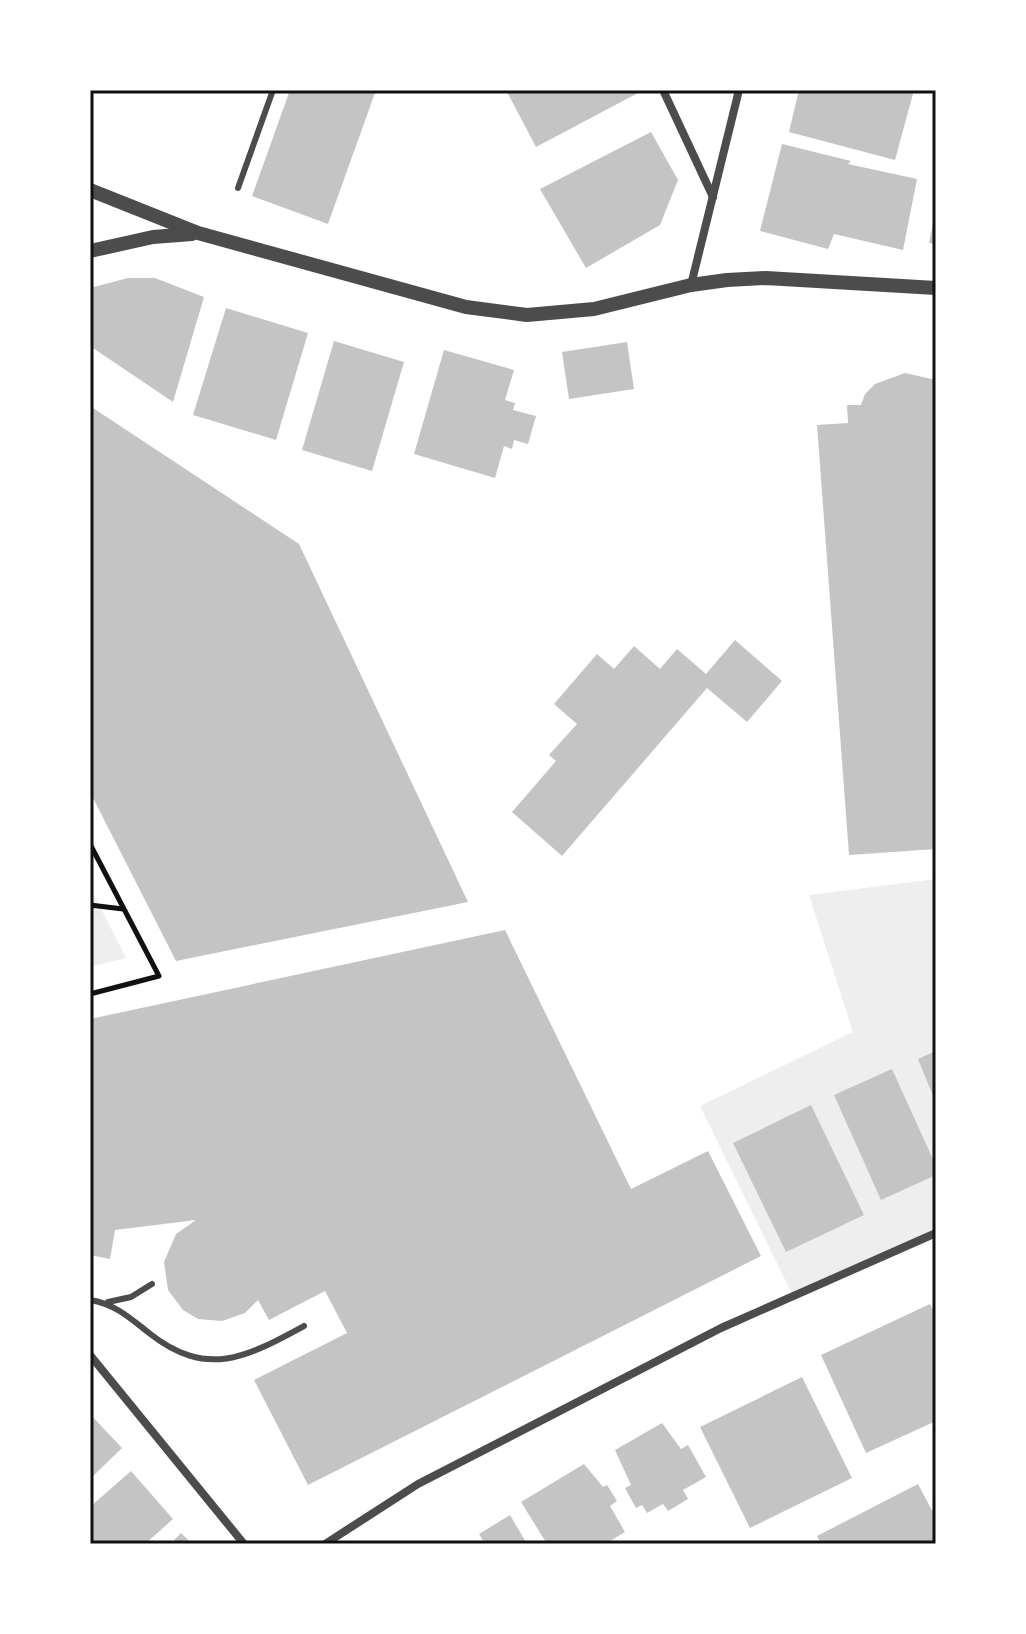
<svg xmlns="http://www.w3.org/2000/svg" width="1026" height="1634" font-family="'Open Sans',sans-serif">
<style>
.green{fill:#eee}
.building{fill:#c4c4c4}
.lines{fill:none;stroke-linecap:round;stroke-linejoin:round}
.path{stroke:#111;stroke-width:5}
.service{stroke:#4c4c4c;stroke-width:6}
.minor{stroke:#4c4c4c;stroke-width:8}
.tertiary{stroke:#4c4c4c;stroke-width:14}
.neatline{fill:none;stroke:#111;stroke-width:3}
</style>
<rect width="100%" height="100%" fill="#fff"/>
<!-- green -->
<g class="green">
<polygon points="936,879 936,1233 793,1296 700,1106 853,1032 809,895"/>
<polygon points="90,887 126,958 90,967"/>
</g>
<!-- building -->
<g class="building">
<polygon points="290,90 376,90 328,224 252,196"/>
<polygon points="506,90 636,90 638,93 536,147"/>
<polygon points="799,90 914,90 895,160 789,132"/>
<polygon points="651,132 678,180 660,225 586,268 540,189"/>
<polygon points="782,144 851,161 848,164 917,179 903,250 834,234 828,249 760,231"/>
<polygon points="935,214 936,214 936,244 929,243"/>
<polygon points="128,278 155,278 204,297 173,402 90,346 90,288"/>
<polygon points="226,308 308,333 276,440 193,415"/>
<polygon points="334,341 404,362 372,471 302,450"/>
<polygon points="627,342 634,389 569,399 562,352"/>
<polygon points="444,350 514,370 505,400 515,403 513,410 536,416 528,444 514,440 512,449 504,446 495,478 414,454"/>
<polygon points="905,373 936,380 936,849 849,855 817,425 848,423 847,405 861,405 865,394 875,384"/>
<polygon points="90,406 299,544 468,902 176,961 90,792"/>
<polygon points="735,640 782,681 747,722 707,688 562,856 512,812 556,761 549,755 577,724 554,704 597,654 614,669 634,646 660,669 677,649 706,674"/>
<polygon points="505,930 631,1189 708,1151 761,1256 308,1485 254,1380 347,1333 325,1291 269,1320 258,1300 245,1313 222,1321 198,1319 183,1310 168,1290 164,1262 176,1234 196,1220 115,1230 110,1259 90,1255 90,1019"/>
<polygon points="936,1051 936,1103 918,1059"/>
<polygon points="892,1069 936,1166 936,1175 881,1200 834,1095"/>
<polygon points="811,1105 864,1215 786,1252 733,1143"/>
<polygon points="930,1304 936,1316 936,1421 866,1453 821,1355"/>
<polygon points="802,1377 852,1478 750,1528 700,1427"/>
<polygon points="90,1414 122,1448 90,1479"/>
<polygon points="662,1423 681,1449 688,1445 706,1477 683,1490 688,1499 668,1511 663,1504 647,1513 642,1505 636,1508 625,1488 631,1485 615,1450"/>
<polygon points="584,1464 603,1487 607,1485 617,1501 610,1506 625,1532 605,1544 547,1544 521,1502"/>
<polygon points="131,1471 173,1519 145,1544 90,1544 90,1507"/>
<polygon points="918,1484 936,1518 936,1544 821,1544 817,1536"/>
<polygon points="510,1515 527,1544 485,1544 479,1534"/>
<polygon points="181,1533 192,1544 170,1544"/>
</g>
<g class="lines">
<!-- path -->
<g class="path">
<polyline points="90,844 159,976 90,994"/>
<polyline points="90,905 123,909"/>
</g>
<!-- service -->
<g class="service">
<polyline points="238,188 273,90"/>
<path d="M90,1300C115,1304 130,1318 149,1333C207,1379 247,1357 304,1326"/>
<polyline points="108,1302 131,1297 152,1284"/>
</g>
<!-- minor -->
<g class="minor">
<polyline points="663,90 713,197"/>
<polyline points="691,285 739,90"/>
<polyline points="90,1355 244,1544"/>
<polyline points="325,1544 418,1484 721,1328 936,1233"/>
</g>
<!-- tertiary -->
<g class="tertiary">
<polyline points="90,190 198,233 466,307 527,315 594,309 691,285 727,280 766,278 936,288"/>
<polyline points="90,251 153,237 192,234"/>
</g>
</g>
<!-- border -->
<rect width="1026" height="1634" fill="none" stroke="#ffffff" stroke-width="184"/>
<rect x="92" y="92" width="842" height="1450" class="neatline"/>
</svg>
